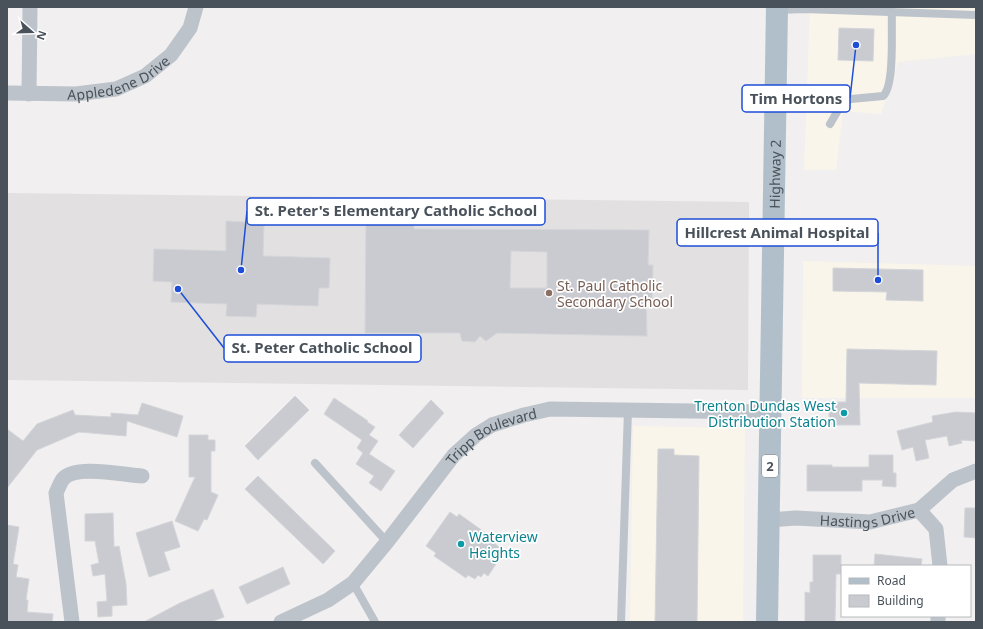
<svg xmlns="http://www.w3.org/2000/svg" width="983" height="629" font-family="'Noto Sans',sans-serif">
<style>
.commercial{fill:#faf5ea}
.education{fill:#e2e0e0}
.building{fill:#c9cbd1;stroke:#d3d5d9;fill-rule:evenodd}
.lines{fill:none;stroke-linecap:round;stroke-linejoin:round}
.service{stroke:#bcc3ca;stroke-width:8}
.minor{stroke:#bcc3ca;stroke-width:15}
.primary{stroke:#b1bfca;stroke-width:22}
.education-dot{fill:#8d6e63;stroke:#fff;stroke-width:1.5}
.culture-dot{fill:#0f9aa8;stroke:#fff;stroke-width:1.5}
.labels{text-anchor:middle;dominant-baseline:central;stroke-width:3.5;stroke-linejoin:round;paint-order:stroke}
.shield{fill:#fff;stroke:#80868c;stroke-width:1}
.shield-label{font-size:13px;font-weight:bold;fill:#49525a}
.street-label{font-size:14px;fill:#49525a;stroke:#fff}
.education-label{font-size:14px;fill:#785e54;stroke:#fff;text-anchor:start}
.culture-label{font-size:14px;fill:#0d838f;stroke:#fff;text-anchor:end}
.leader{fill:none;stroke:#1d4ed8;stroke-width:1.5}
.callout-dot{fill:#1d4ed8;stroke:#fff;stroke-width:1.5}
.callout{fill:#fff;stroke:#1d4ed8;stroke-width:1.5}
.callout-label{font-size:15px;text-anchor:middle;font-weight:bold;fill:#49525a}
</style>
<rect width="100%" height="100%" fill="#f1efef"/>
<!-- commercial -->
<g class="commercial">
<polygon points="810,7 976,7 976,54 898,62 881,114 843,111 836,170 804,170"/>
<polygon points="803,261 976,266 976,398 802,398"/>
<polygon points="633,426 745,428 743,622 630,622"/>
</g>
<!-- education -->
<polygon class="education" points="7,193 749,202 748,390 7,380"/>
<!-- building -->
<g class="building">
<polygon points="839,28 874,29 873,61 838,60"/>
<path d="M380,216H414V229L649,230L648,265H653L652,300L646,301L647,336L497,333L486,341L480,336L475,342L462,341L460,333H365L366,221H380ZM511,251L547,252V288H510Z"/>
<polygon points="226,221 264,223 263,256 330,258 329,288 319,288 318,306 257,304 256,317 226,316 227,304 171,302 172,282 153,281 154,249 226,251"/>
<polygon points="833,268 923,270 923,301 886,300 887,292 833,291"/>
<polygon points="847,349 937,351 936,385 859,383 860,425 829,425 829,402 846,402"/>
<polygon points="295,396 309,410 258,460 245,446"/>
<polygon points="334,398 368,421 367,422 375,427 369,435 378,441 369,454 395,471 381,491 369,483 374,476 356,464 363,453 357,448 362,440 324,414"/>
<polygon points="431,400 444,413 413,448 399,435"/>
<polygon points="142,403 183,416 177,437 127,421 126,436 79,432 37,450 7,488 7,429 23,441 37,424 73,410 75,415 111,417 111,413 138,415"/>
<polygon points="956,412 976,413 976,441 961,440 962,443 949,446 947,436 925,440 929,458 916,461 913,447 902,450 897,431 933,422 932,416"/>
<polygon points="189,435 208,435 208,440 215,440 215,451 211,451 211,492 218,495 207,520 204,519 198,531 175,521 195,477 189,477"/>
<polygon points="658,449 674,449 674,455 699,456 697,622 655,622"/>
<polygon points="869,455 893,455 893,473 896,473 896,487 882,486 883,480 862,480 862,491 807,491 807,465 832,465 832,467 869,467"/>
<polygon points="258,476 335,551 323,564 245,489"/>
<polygon points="965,508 976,508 976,538 964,537"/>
<polygon points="450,512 457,517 459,514 494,539 493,542 499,547 495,553 498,554 495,559 498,561 488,576 484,573 481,577 478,575 475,579 468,575 466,578 434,556 436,553 426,546"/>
<polygon points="113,513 114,547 119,546 126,584 127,605 112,606 112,616 98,617 97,602 107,601 105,574 93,576 91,565 99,563 95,541 85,541 85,514"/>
<polygon points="172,521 180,547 164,552 170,570 149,577 136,533"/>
<polygon points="7,525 19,527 13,564 18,565 16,577 29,579 26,600 28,600 27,612 53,614 52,622 7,622"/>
<polygon points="875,554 922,559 921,566 874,566"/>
<polygon points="813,555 841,555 841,574 836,574 835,622 805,622 805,592 810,593 810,582 813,582"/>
<polygon points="283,567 290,584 247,604 239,587"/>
<polygon points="213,589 224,617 211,622 144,622 180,603"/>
</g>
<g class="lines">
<!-- service -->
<g class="service">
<polyline points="778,10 804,9 976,15"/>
<path d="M830,124C836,115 840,102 851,99L883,96C895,85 891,31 892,12"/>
<polyline points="315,463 387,542"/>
<polyline points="353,583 375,622"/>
<polyline points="621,622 628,410"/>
</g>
<!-- minor -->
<g class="minor">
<path id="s1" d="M7,93L76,94L116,89L145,76L171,55L190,28L196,7"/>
<polyline points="29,94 30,7"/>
<polyline points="919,510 936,529 940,566"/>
<path id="s2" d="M769,520L796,518L870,522L919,510L953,480L976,471"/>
<path d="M72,622L56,493C58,489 60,483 63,479C75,464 124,475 142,476"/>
<path id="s3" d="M281,622L328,600L353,583L387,542L454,455L476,435L492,425L524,415L550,409L771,412"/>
<polyline points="938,622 938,616"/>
</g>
<!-- primary -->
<path class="primary" id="s4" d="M767,622L777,7"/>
</g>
<!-- markers -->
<circle class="education-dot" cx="549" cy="293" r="4"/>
<g class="culture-dot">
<circle cx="844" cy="413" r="4"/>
<circle cx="461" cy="544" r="4"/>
</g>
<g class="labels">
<!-- shield labels -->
<rect class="shield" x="762" y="455" width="16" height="22" rx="3"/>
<g class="shield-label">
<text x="770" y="466">2</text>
</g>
<!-- street labels -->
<g class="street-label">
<text stroke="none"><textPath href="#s1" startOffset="115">Appledene Drive</textPath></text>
<text stroke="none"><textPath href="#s4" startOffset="448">Highway 2</textPath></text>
<text stroke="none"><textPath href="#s3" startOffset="288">Tripp Boulevard</textPath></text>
<text stroke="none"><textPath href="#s2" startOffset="99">Hastings Drive</textPath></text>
</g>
<!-- education labels -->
<g class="education-label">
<text x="557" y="285">St. Paul Catholic<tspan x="557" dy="16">Secondary School</tspan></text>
</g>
<!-- culture labels -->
<g class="culture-label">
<text x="836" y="405">Trenton Dundas West<tspan x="836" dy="16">Distribution Station</tspan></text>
<text x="469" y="536" text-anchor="start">Waterview<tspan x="469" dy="16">Heights</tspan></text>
</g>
</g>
<!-- callouts -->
<path class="leader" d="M856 45L850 98M241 270L247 211M878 280L878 233M178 289L224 348"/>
<g class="callout-dot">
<circle cx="856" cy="45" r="4"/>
<circle cx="241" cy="270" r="4"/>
<circle cx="878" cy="280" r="4"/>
<circle cx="178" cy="289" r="4"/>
</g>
<g class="callout">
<rect x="742" y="85" width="108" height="27" rx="4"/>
<rect x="247" y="198" width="298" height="27" rx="4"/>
<rect x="677" y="219" width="201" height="27" rx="4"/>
<rect x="224" y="335" width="197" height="27" rx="4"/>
</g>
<g class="callout-label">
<text x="796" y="104">Tim Hortons</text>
<text x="396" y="216">St. Peter's Elementary Catholic School</text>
<text x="777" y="238">Hillcrest Animal Hospital</text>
<text x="322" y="353">St. Peter Catholic School</text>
</g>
<!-- border -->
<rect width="983" height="629" fill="none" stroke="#49525a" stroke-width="16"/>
<!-- legend -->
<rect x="841" y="565" width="130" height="52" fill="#ffffff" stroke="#b6babd"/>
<rect x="849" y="578" width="20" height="6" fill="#b1bfca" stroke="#b6babd"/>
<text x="877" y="585" font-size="12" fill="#49525a">Road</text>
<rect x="849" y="595" width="20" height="12" fill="#c9cbd1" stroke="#b6babd"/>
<text x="877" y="605" font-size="12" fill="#49525a">Building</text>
<!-- north arrow -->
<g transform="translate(32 32) rotate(110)" stroke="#ffffff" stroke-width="3" paint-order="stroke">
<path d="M0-3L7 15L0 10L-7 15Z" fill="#49525a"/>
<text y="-6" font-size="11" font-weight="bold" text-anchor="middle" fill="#49525a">N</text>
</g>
</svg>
